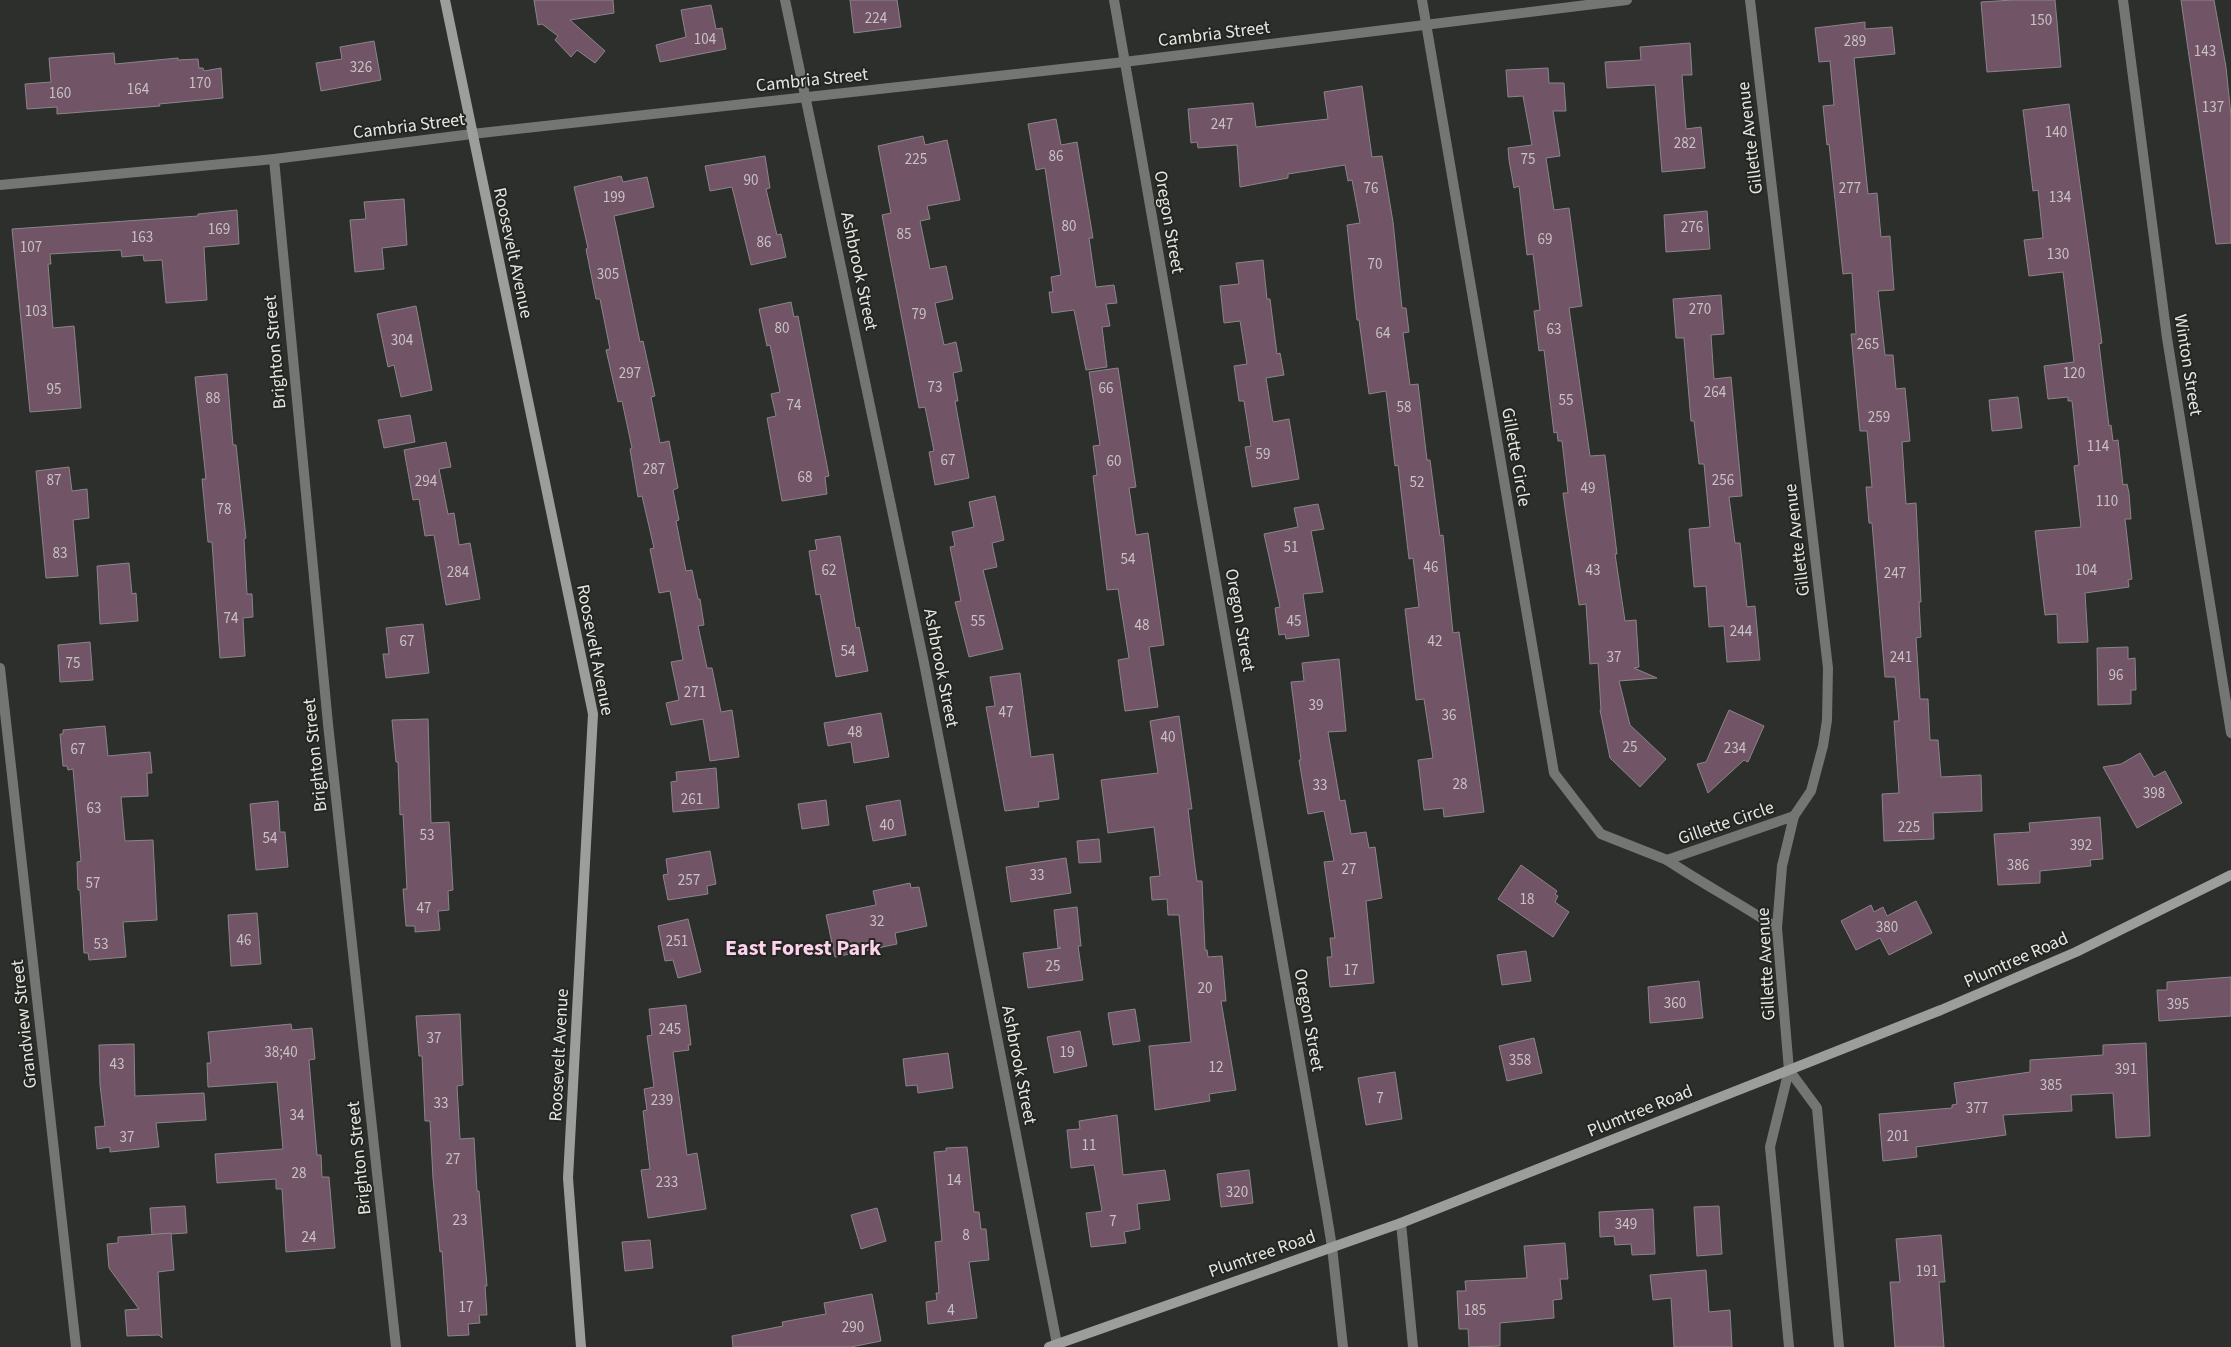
<svg xmlns="http://www.w3.org/2000/svg" width="2231" height="1347" font-family="'Source Sans 3',sans-serif">
<style>
.building{fill:#715566;stroke:#8b8488}
.lines{fill:none;stroke-linecap:round;stroke-linejoin:round}
.street{stroke:#747673;stroke-width:10}
.secondary{stroke:#9b9e9a;stroke-width:10}
.labels{text-anchor:middle;dominant-baseline:central;stroke-width:4;stroke-linejoin:round;paint-order:stroke}
.number-label{font-size:15px;fill:#c8c2c4}
.street-label{font-size:18px;fill:#e5e7e4;stroke:#232621}
.district-label{font-size:22px;font-weight:bold;fill:#fed2ec;stroke:#232621}
</style>
<rect width="100%" height="100%" fill="#2c2f2b"/>
<!-- building -->
<g class="building">
<polygon points="534,0 613,0 614,13 570,20 605,51 595,63 577,50 571,57 555,40 558,36 542,24 538,25"/>
<polygon points="850,0 897,0 901,27 854,33"/>
<polygon points="2013,0 2055,0 2061,67 1987,72 1981,2"/>
<polygon points="2181,0 2214,0 2226,67 2231,116 2231,243 2216,244"/>
<polygon points="711,5 716,29 722,28 726,49 660,62 656,45 686,37 681,10"/>
<polygon points="1865,22 1865,29 1892,27 1895,54 1854,58 1868,194 1877,193 1881,237 1890,236 1894,290 1878,291 1885,355 1893,355 1896,389 1905,388 1910,441 1902,442 1906,504 1916,503 1921,602 1919,602 1921,637 1916,638 1920,699 1928,699 1930,740 1938,740 1941,777 1981,775 1982,811 1933,813 1934,839 1884,841 1882,794 1899,793 1894,721 1899,721 1895,677 1885,677 1872,523 1869,523 1866,487 1872,487 1867,431 1860,431 1851,334 1856,334 1852,273 1843,274 1829,144 1827,145 1823,106 1834,105 1830,61 1819,62 1815,28"/>
<polygon points="374,41 381,80 321,91 316,63 342,59 340,47"/>
<polygon points="1690,43 1692,75 1682,75 1686,129 1701,127 1705,168 1662,172 1655,85 1607,88 1605,62 1641,60 1640,47"/>
<polygon points="114,53 115,64 178,58 178,60 198,59 199,68 203,68 204,71 221,68 223,98 159,104 160,106 57,114 57,107 27,109 25,84 51,82 49,58"/>
<polygon points="1548,68 1549,83 1564,83 1566,111 1553,111 1560,156 1546,158 1554,210 1569,208 1582,306 1569,308 1590,456 1605,455 1617,554 1615,554 1625,621 1636,620 1639,667 1634,668 1657,678 1619,681 1630,725 1666,759 1640,787 1610,758 1600,710 1601,710 1598,663 1590,664 1586,604 1579,605 1567,522 1563,493 1568,493 1562,441 1558,441 1557,432 1554,433 1544,350 1539,351 1534,311 1540,310 1533,254 1527,255 1519,186 1514,188 1509,160 1508,148 1532,145 1523,96 1508,97 1506,70"/>
<polygon points="1362,86 1372,157 1382,156 1393,222 1402,308 1406,308 1409,332 1403,333 1410,385 1418,384 1427,460 1430,460 1440,536 1443,535 1453,633 1459,632 1484,812 1444,817 1443,808 1424,810 1418,760 1433,758 1424,699 1416,700 1405,609 1419,607 1413,558 1409,559 1398,465 1395,466 1386,391 1369,394 1359,320 1357,320 1347,225 1360,223 1352,180 1348,181 1345,165 1288,174 1288,178 1240,187 1237,145 1198,148 1197,142 1191,143 1188,109 1253,103 1256,127 1328,119 1324,92"/>
<polygon points="2069,104 2102,343 2099,344 2109,426 2111,425 2113,441 2118,440 2123,485 2127,484 2129,493 2131,519 2125,519 2132,579 2128,580 2129,587 2085,593 2088,642 2058,643 2057,614 2045,615 2035,531 2081,527 2074,466 2079,465 2072,401 2068,401 2068,397 2048,399 2044,366 2074,362 2063,272 2029,276 2024,240 2043,238 2038,190 2033,191 2023,110"/>
<polygon points="1056,119 1061,145 1077,142 1093,238 1089,238 1096,287 1114,285 1117,303 1106,304 1110,326 1102,327 1107,367 1086,370 1074,310 1052,313 1049,292 1053,292 1051,277 1061,275 1045,168 1036,170 1028,124"/>
<polygon points="923,136 925,145 947,140 960,200 927,206 930,219 920,221 930,269 946,266 953,299 935,303 944,345 956,342 962,371 953,373 958,401 955,401 969,478 935,485 929,452 934,451 925,407 919,408 882,215 891,213 878,146"/>
<polygon points="765,156 770,188 766,189 777,235 781,234 786,257 751,265 732,187 710,191 705,166"/>
<polygon points="621,176 623,182 647,177 654,207 614,216 640,342 643,341 655,396 651,397 660,443 669,441 678,488 673,490 679,520 676,521 686,571 692,570 698,599 700,599 704,625 698,626 707,668 712,668 721,712 732,710 739,757 710,761 703,719 671,725 666,703 679,700 671,662 683,660 670,591 659,593 650,549 654,548 642,496 638,497 630,449 632,448 622,401 618,402 606,350 610,349 600,299 596,299 586,249 588,248 574,187"/>
<polygon points="404,199 407,245 382,248 384,269 355,272 350,220 366,219 364,202"/>
<polygon points="237,210 239,244 204,247 207,300 166,303 162,260 144,261 143,255 122,257 121,250 50,254 51,264 48,264 53,328 74,326 81,408 30,412 12,229 198,216 198,214"/>
<polygon points="1707,211 1710,249 1666,252 1664,215"/>
<polygon points="1263,260 1267,299 1270,299 1277,354 1280,353 1284,375 1266,378 1273,422 1289,419 1299,479 1252,487 1245,447 1251,446 1244,401 1239,401 1234,366 1247,364 1240,321 1224,323 1220,286 1239,284 1236,263"/>
<polygon points="1721,295 1724,334 1711,335 1714,379 1731,377 1742,496 1729,497 1735,543 1740,543 1747,607 1755,606 1760,660 1727,662 1724,626 1709,627 1706,586 1694,587 1689,529 1710,527 1704,464 1699,464 1694,421 1691,421 1684,338 1676,338 1673,299"/>
<polygon points="791,302 794,317 798,316 829,476 825,477 827,494 782,501 767,418 776,416 771,394 780,392 770,345 767,346 759,309"/>
<polygon points="416,306 432,390 401,397 394,365 388,367 377,314"/>
<polygon points="1118,368 1136,487 1129,488 1136,535 1148,533 1164,645 1149,647 1158,707 1125,711 1118,660 1129,658 1118,589 1107,590 1093,476 1097,475 1093,446 1100,445 1089,372"/>
<polygon points="227,374 233,445 236,445 246,538 244,539 247,594 252,594 253,617 243,618 245,656 220,658 212,542 208,542 202,479 206,479 195,377"/>
<polygon points="2018,397 2022,428 1992,431 1989,400"/>
<polygon points="410,415 415,442 384,448 378,420"/>
<polygon points="446,442 451,467 439,469 448,514 454,513 459,545 470,543 480,599 446,605 434,535 425,536 419,499 413,500 404,450"/>
<polygon points="69,467 72,491 87,489 89,518 73,520 78,576 46,578 36,471"/>
<polygon points="995,496 1004,540 992,543 997,567 983,570 1003,649 969,657 955,602 961,601 950,547 955,546 952,532 974,527 969,502"/>
<polygon points="1318,504 1324,529 1311,531 1323,592 1303,594 1309,636 1286,639 1285,634 1279,635 1275,608 1280,607 1264,534 1298,527 1294,508"/>
<polygon points="840,536 856,628 859,627 868,671 836,677 820,594 816,595 809,551 817,550 815,540"/>
<polygon points="129,563 132,594 136,593 138,621 100,624 97,566"/>
<polygon points="423,624 429,673 386,678 383,654 389,654 386,628"/>
<polygon points="90,642 93,680 60,682 58,645"/>
<polygon points="2128,647 2128,659 2135,658 2136,690 2131,690 2131,704 2098,705 2097,648"/>
<polygon points="1339,659 1346,731 1328,732 1340,801 1345,800 1351,834 1366,832 1369,848 1375,847 1382,898 1366,901 1374,983 1330,987 1327,957 1332,957 1330,938 1335,938 1324,862 1334,861 1324,811 1308,814 1299,760 1301,760 1291,682 1304,681 1302,663"/>
<polygon points="1020,673 1031,757 1053,754 1059,799 1038,802 1039,807 1005,811 986,707 995,706 990,677"/>
<polygon points="1729,710 1764,726 1748,762 1744,760 1708,793 1697,764 1706,762"/>
<polygon points="881,713 889,757 854,763 851,742 828,746 824,723"/>
<polygon points="1179,716 1192,809 1188,809 1195,867 1197,881 1202,881 1205,950 1207,950 1208,957 1222,956 1226,1001 1221,1001 1236,1090 1209,1094 1210,1101 1155,1110 1149,1046 1191,1042 1179,915 1168,915 1167,899 1152,900 1150,877 1160,876 1154,827 1108,833 1101,780 1158,773 1150,721"/>
<polygon points="428,719 431,823 449,822 453,890 448,891 449,910 438,911 440,930 415,932 415,926 406,926 403,889 407,889 403,814 400,815 398,762 396,762 392,720"/>
<polygon points="105,726 108,756 150,752 152,773 147,773 148,796 121,797 125,841 153,840 157,920 123,922 126,957 89,960 88,953 84,953 80,890 78,890 77,862 81,861 73,769 68,770 67,766 63,766 60,734 63,734 63,730"/>
<polygon points="2140,753 2154,777 2165,771 2182,803 2137,828 2103,767 2121,764"/>
<polygon points="716,768 719,808 673,812 671,782 677,781 676,772"/>
<polygon points="826,800 829,825 802,829 798,804"/>
<polygon points="900,800 906,835 873,841 866,806"/>
<polygon points="278,801 280,832 285,832 288,867 256,870 250,804"/>
<polygon points="2100,817 2103,859 2090,860 2091,866 2040,871 2040,883 1998,885 1994,834 2030,832 2029,823"/>
<polygon points="1099,839 1101,862 1079,863 1077,841"/>
<polygon points="710,851 716,884 707,886 708,894 668,900 663,875 668,874 666,859"/>
<polygon points="1066,858 1071,893 1011,902 1006,867"/>
<polygon points="1521,865 1557,891 1555,894 1558,896 1555,902 1569,912 1553,937 1498,899"/>
<polygon points="910,883 911,888 919,887 927,926 895,933 897,944 835,957 826,915 876,905 873,891"/>
<polygon points="1916,901 1932,933 1889,955 1880,938 1856,950 1841,921 1871,905 1874,912 1883,907 1887,916"/>
<polygon points="1077,907 1081,946 1078,946 1083,980 1028,988 1023,953 1061,948 1058,948 1054,910"/>
<polygon points="257,913 261,964 231,966 228,915"/>
<polygon points="688,919 701,972 678,978 673,960 665,961 658,926"/>
<polygon points="1526,951 1531,981 1502,985 1497,955"/>
<polygon points="2231,977 2231,1016 2159,1021 2157,990 2167,990 2167,982"/>
<polygon points="1699,981 1703,1018 1650,1023 1648,987"/>
<polygon points="686,1005 691,1045 688,1045 689,1050 673,1052 687,1155 697,1153 706,1209 648,1218 641,1170 650,1169 643,1111 647,1110 644,1089 654,1087 647,1036 652,1035 649,1009"/>
<polygon points="1135,1009 1140,1041 1113,1045 1108,1013"/>
<polygon points="460,1014 463,1085 457,1086 460,1139 474,1138 477,1191 479,1191 487,1286 485,1286 487,1315 479,1315 480,1323 468,1324 469,1335 448,1336 442,1251 440,1252 433,1178 430,1121 425,1121 422,1056 419,1056 416,1016"/>
<polygon points="291,1024 292,1030 312,1028 315,1059 309,1060 317,1155 321,1155 322,1177 329,1177 335,1248 286,1252 282,1189 276,1189 276,1179 217,1183 215,1154 283,1149 277,1082 208,1087 207,1063 211,1063 208,1032"/>
<polygon points="1080,1031 1087,1066 1054,1073 1047,1037"/>
<polygon points="1534,1038 1542,1073 1507,1081 1499,1046"/>
<polygon points="2146,1043 2150,1136 2116,1138 2113,1093 2071,1095 2072,1111 2003,1115 2006,1135 1916,1147 1917,1157 1883,1161 1879,1114 1952,1108 1952,1105 1957,1104 1954,1083 2030,1072 2030,1060 2103,1055 2103,1045"/>
<polygon points="134,1044 135,1096 204,1093 206,1120 156,1123 159,1147 110,1152 110,1147 97,1149 95,1127 105,1126 100,1085 99,1045"/>
<polygon points="948,1053 953,1088 918,1093 917,1085 906,1086 903,1059"/>
<polygon points="1395,1072 1402,1119 1366,1125 1358,1078"/>
<polygon points="1117,1115 1123,1175 1165,1170 1170,1200 1137,1204 1140,1229 1124,1232 1126,1243 1091,1247 1086,1213 1102,1211 1094,1165 1071,1168 1067,1130 1080,1129 1079,1121"/>
<polygon points="967,1147 974,1212 979,1212 981,1229 986,1229 989,1260 969,1262 977,1318 928,1324 926,1302 937,1300 936,1293 939,1293 935,1242 942,1241 934,1152 946,1151 946,1148"/>
<polygon points="1249,1170 1253,1203 1221,1207 1217,1174"/>
<polygon points="185,1206 187,1233 152,1235 150,1208"/>
<polygon points="1719,1206 1722,1254 1697,1256 1694,1207"/>
<polygon points="877,1208 886,1241 861,1249 851,1215"/>
<polygon points="1653,1209 1655,1254 1632,1255 1631,1244 1615,1245 1614,1236 1600,1237 1599,1212"/>
<polygon points="171,1233 174,1270 158,1272 162,1338 159,1335 127,1336 125,1310 139,1309 109,1268 107,1244 118,1243 118,1237"/>
<polygon points="1941,1235 1945,1282 1939,1282 1944,1347 1895,1347 1890,1282 1900,1282 1896,1239"/>
<polygon points="650,1240 653,1268 625,1271 622,1242"/>
<polygon points="1565,1243 1568,1279 1560,1279 1562,1299 1553,1300 1554,1318 1500,1323 1500,1346 1469,1347 1468,1329 1459,1329 1457,1291 1466,1291 1465,1281 1527,1278 1524,1246"/>
<polygon points="1706,1270 1709,1312 1730,1310 1732,1347 1674,1347 1671,1298 1653,1300 1650,1275"/>
<polygon points="872,1294 881,1341 851,1347 733,1347 732,1336 783,1326 782,1322 826,1314 824,1303"/>
</g>
<g class="lines">
<!-- street -->
<g class="street">
<polyline points="785,0 924,663 1057,1344"/>
<polyline points="1114,0 1325,1204 1332,1247 1343,1347"/>
<polyline points="1422,0 1554,773 1601,834 1667,860 1794,816"/>
<polyline points="1750,0 1828,668 1827,720 1823,746 1811,791 1794,816 1782,866 1777,928 1789,1070 1770,1147 1789,1347"/>
<polyline points="2123,0 2167,338 2231,733"/>
<polyline points="274,159 328,724 396,1347"/>
<polyline points="0,185 274,159 472,134 1124,62 1627,0"/>
<polyline points="0,668 76,1347"/>
<path d="M1667,860C1703,884 1741,904 1777,928"/>
<polyline points="1789,1070 1817,1108 1839,1347"/>
<polyline points="1401,1223 1413,1347"/>
</g>
<!-- secondary -->
<g class="secondary">
<polyline points="445,0 593,714 568,1178 581,1347"/>
<polyline points="1049,1347 1401,1223 1941,1010 2076,952 2231,875"/>
</g>
</g>
<g class="labels">
<!-- number labels -->
<g class="number-label">
<text x="876" y="18">224</text>
<text x="2041" y="20">150</text>
<text x="705" y="39">104</text>
<text x="1855" y="41">289</text>
<text x="2205" y="51">143</text>
<text x="361" y="67">326</text>
<text x="200" y="83">170</text>
<text x="138" y="89">164</text>
<text x="60" y="93">160</text>
<text x="2213" y="107">137</text>
<text x="1222" y="124">247</text>
<text x="2056" y="132">140</text>
<text x="1685" y="143">282</text>
<text x="1056" y="156">86</text>
<text x="916" y="159">225</text>
<text x="1528" y="159">75</text>
<text x="751" y="180">90</text>
<text x="1371" y="188">76</text>
<text x="1850" y="188">277</text>
<text x="614" y="197">199</text>
<text x="2060" y="197">134</text>
<text x="1069" y="226">80</text>
<text x="1692" y="227">276</text>
<text x="219" y="229">169</text>
<text x="904" y="234">85</text>
<text x="142" y="237">163</text>
<text x="1545" y="239">69</text>
<text x="764" y="242">86</text>
<text x="31" y="247">107</text>
<text x="2058" y="254">130</text>
<text x="1375" y="264">70</text>
<text x="608" y="274">305</text>
<text x="1700" y="309">270</text>
<text x="36" y="311">103</text>
<text x="919" y="314">79</text>
<text x="782" y="328">80</text>
<text x="1554" y="329">63</text>
<text x="1383" y="333">64</text>
<text x="402" y="340">304</text>
<text x="1868" y="344">265</text>
<text x="630" y="373">297</text>
<text x="2074" y="373">120</text>
<text x="935" y="387">73</text>
<text x="1106" y="388">66</text>
<text x="54" y="389">95</text>
<text x="1715" y="392">264</text>
<text x="213" y="398">88</text>
<text x="1566" y="400">55</text>
<text x="794" y="405">74</text>
<text x="1404" y="407">58</text>
<text x="1879" y="417">259</text>
<text x="2098" y="446">114</text>
<text x="1263" y="454">59</text>
<text x="948" y="460">67</text>
<text x="1114" y="461">60</text>
<text x="654" y="469">287</text>
<text x="805" y="477">68</text>
<text x="54" y="480">87</text>
<text x="1723" y="480">256</text>
<text x="426" y="481">294</text>
<text x="1417" y="482">52</text>
<text x="1588" y="488">49</text>
<text x="2107" y="501">110</text>
<text x="224" y="509">78</text>
<text x="1291" y="547">51</text>
<text x="60" y="553">83</text>
<text x="1128" y="559">54</text>
<text x="1431" y="567">46</text>
<text x="829" y="570">62</text>
<text x="1593" y="570">43</text>
<text x="2086" y="570">104</text>
<text x="458" y="572">284</text>
<text x="1895" y="573">247</text>
<text x="231" y="618">74</text>
<text x="978" y="621">55</text>
<text x="1294" y="621">45</text>
<text x="1142" y="625">48</text>
<text x="1741" y="631">244</text>
<text x="407" y="641">67</text>
<text x="1435" y="641">42</text>
<text x="848" y="651">54</text>
<text x="1614" y="657">37</text>
<text x="1901" y="657">241</text>
<text x="73" y="663">75</text>
<text x="2116" y="675">96</text>
<text x="695" y="692">271</text>
<text x="1316" y="705">39</text>
<text x="1006" y="712">47</text>
<text x="1449" y="715">36</text>
<text x="855" y="732">48</text>
<text x="1168" y="737">40</text>
<text x="1630" y="747">25</text>
<text x="1735" y="748">234</text>
<text x="78" y="749">67</text>
<text x="1460" y="784">28</text>
<text x="1320" y="785">33</text>
<text x="2154" y="793">398</text>
<text x="692" y="799">261</text>
<text x="94" y="808">63</text>
<text x="887" y="825">40</text>
<text x="1909" y="827">225</text>
<text x="427" y="835">53</text>
<text x="270" y="838">54</text>
<text x="2081" y="845">392</text>
<text x="2018" y="865">386</text>
<text x="1349" y="869">27</text>
<text x="1037" y="875">33</text>
<text x="689" y="880">257</text>
<text x="93" y="883">57</text>
<text x="1527" y="899">18</text>
<text x="424" y="908">47</text>
<text x="877" y="921">32</text>
<text x="1887" y="927">380</text>
<text x="244" y="940">46</text>
<text x="677" y="941">251</text>
<text x="101" y="944">53</text>
<text x="1053" y="966">25</text>
<text x="1351" y="970">17</text>
<text x="1205" y="988">20</text>
<text x="1675" y="1003">360</text>
<text x="2178" y="1004">395</text>
<text x="670" y="1029">245</text>
<text x="434" y="1038">37</text>
<text x="281" y="1052">38;40</text>
<text x="1067" y="1052">19</text>
<text x="1520" y="1060">358</text>
<text x="117" y="1064">43</text>
<text x="1216" y="1067">12</text>
<text x="2126" y="1069">391</text>
<text x="2051" y="1085">385</text>
<text x="1380" y="1098">7</text>
<text x="662" y="1100">239</text>
<text x="441" y="1103">33</text>
<text x="1977" y="1108">377</text>
<text x="297" y="1115">34</text>
<text x="1898" y="1136">201</text>
<text x="127" y="1137">37</text>
<text x="1089" y="1145">11</text>
<text x="453" y="1159">27</text>
<text x="299" y="1173">28</text>
<text x="954" y="1180">14</text>
<text x="667" y="1182">233</text>
<text x="1237" y="1192">320</text>
<text x="460" y="1220">23</text>
<text x="1113" y="1221">7</text>
<text x="1626" y="1224">349</text>
<text x="966" y="1235">8</text>
<text x="309" y="1237">24</text>
<text x="1927" y="1271">191</text>
<text x="466" y="1307">17</text>
<text x="951" y="1310">4</text>
<text x="1475" y="1310">185</text>
<text x="853" y="1327">290</text>
</g>
<!-- street labels -->
<g class="street-label">
<text transform="translate(1214 34) rotate(-7)">Cambria Street</text>
<text transform="translate(812 80) rotate(-6)">Cambria Street</text>
<text transform="translate(409 126) rotate(-7)">Cambria Street</text>
<text transform="translate(1750 138) rotate(-97)">Gillette Avenue</text>
<text transform="translate(1169 222) rotate(80)">Oregon Street</text>
<text transform="translate(513 253) rotate(78)">Roosevelt Avenue</text>
<text transform="translate(859 271) rotate(78)">Ashbrook Street</text>
<text transform="translate(275 352) rotate(-95)">Brighton Street</text>
<text transform="translate(2188 365) rotate(81)">Winton Street</text>
<text transform="translate(1516 457) rotate(80)">Gillette Circle</text>
<text transform="translate(1797 540) rotate(-97)">Gillette Avenue</text>
<text transform="translate(1240 620) rotate(80)">Oregon Street</text>
<text transform="translate(595 650) rotate(79)">Roosevelt Avenue</text>
<text transform="translate(941 668) rotate(79)">Ashbrook Street</text>
<text transform="translate(315 755) rotate(-96)">Brighton Street</text>
<text transform="translate(1726 823) rotate(-19)">Gillette Circle</text>
<text transform="translate(2016 960) rotate(-24)">Plumtree Road</text>
<text transform="translate(1766 964) rotate(-93)">Gillette Avenue</text>
<text transform="translate(1309 1020) rotate(80)">Oregon Street</text>
<text transform="translate(24 1024) rotate(-96)">Grandview Street</text>
<text transform="translate(559 1055) rotate(-87)">Roosevelt Avenue</text>
<text transform="translate(1019 1065) rotate(79)">Ashbrook Street</text>
<text transform="translate(1640 1111) rotate(-22)">Plumtree Road</text>
<text transform="translate(359 1158) rotate(-96)">Brighton Street</text>
<text transform="translate(1262 1254) rotate(-19)">Plumtree Road</text>
</g>
<!-- district labels -->
<g class="district-label">
<text x="803" y="948">East Forest Park</text>
</g>
</g>
</svg>
